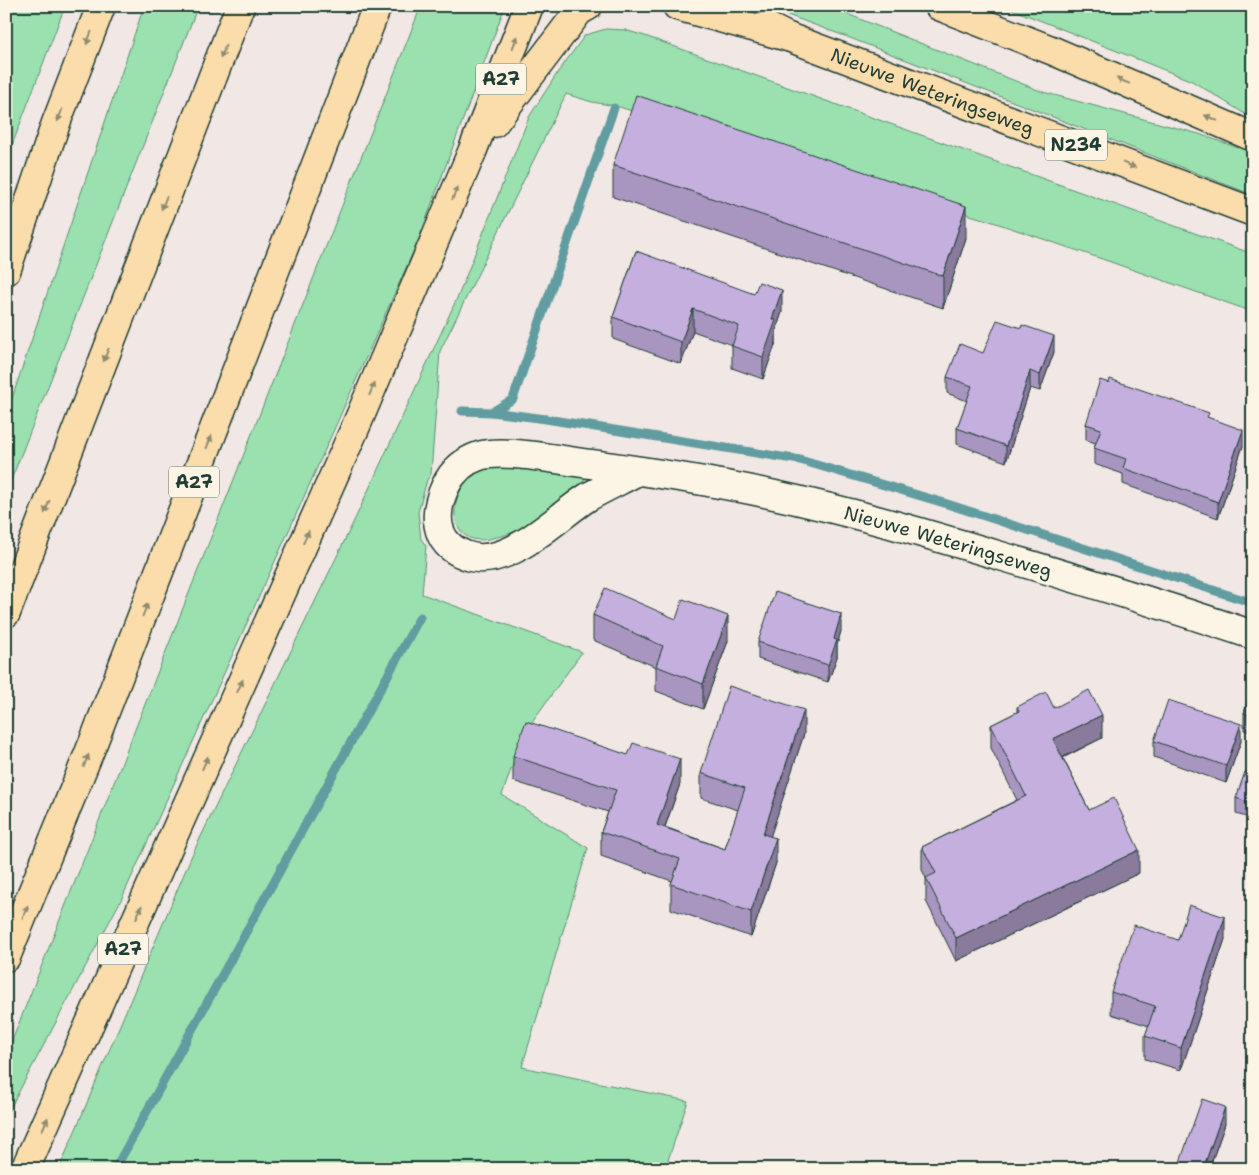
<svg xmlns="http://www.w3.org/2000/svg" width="1259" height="1175" font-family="'Shantell Sans',sans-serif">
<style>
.green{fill:#9ae1af;stroke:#5c8f72}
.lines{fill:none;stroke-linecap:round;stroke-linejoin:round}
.stream{stroke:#609ca0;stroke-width:9}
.street-casing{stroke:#1f3d34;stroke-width:31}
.primary-casing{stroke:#1f3d34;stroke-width:31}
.highway-casing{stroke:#1f3d34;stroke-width:31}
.street{stroke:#fcf5e5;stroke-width:28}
.primary{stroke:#fbdcab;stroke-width:28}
.highway{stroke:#fbdcab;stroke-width:28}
.wall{fill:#a996c0;stroke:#1f3d34}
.shaded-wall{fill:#8a7a9c;stroke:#1f3d34}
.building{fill:#c5afdf;stroke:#1f3d34}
.oneway{fill:#8d8c70}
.labels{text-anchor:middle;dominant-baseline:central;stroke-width:4;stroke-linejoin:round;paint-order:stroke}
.shield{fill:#fcf5e5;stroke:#617469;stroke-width:1}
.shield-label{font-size:18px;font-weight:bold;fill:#1f3d34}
.street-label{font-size:19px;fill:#1f3d34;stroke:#fcf5e5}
</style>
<rect width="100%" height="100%" fill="#f1e7e4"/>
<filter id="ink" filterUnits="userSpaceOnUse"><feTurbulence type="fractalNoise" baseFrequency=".02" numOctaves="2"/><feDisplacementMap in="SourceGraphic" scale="10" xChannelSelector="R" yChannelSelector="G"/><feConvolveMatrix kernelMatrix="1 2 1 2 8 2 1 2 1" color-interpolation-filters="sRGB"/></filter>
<g filter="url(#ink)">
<!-- green -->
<g class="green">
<polygon points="6,6 65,6 6,161"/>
<polygon points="144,6 198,6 6,493 6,416"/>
<polygon points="421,6 505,6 418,241 291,526 122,898 6,1116 6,1056"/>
<polygon points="763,6 827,6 1043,92 1199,134 1253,153 1253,195 850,38"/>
<polygon points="1004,6 1253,6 1253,119 1192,81"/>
<polygon points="606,29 625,30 645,36 1253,254 1253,312 1105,260 993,222 616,106 592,102 566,94 440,351 431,474 427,480 418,512 421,539 426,546 422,594 582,652 524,733 502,795 588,848 522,1067 688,1101 665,1169 59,1169 192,855 355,519 459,294 529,117 558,72 585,35"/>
<path d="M493,462L587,477C563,505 529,531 493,538C486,540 477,541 470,538C448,528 453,498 466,482C473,473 483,468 493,462Z"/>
</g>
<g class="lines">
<!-- stream -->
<g class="stream">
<polyline points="462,411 492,412 546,419 800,460 941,502 1253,603"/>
<polyline points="492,412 513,399 614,108"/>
<polyline points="115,1169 420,617"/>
</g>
<!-- street casing -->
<g class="street-casing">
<g id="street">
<path id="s1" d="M638,471C621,480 604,488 588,497C556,517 506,572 465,555C433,543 433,512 446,485C453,471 464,461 479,456C503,448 564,461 591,464C651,472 711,481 770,494C849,511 927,534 1004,557C1088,582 1170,607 1253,635"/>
</g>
</g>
<!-- primary casing -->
<g class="primary-casing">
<g id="primary">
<polyline points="939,6 1051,50 1253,137"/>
<path id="s2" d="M766,26L788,37L1253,212"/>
</g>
</g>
<!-- highway casing -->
<g class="highway-casing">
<g id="highway">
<polyline points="677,6 788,37"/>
<polyline points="494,123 579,11 588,6"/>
<polyline points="6,271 56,123 101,6"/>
<polyline points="6,613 240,6"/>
<polyline points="6,957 93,743 377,6"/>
<polyline points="25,1169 356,426 472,152 529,6"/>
</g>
</g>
<!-- street -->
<use href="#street" class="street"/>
<!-- primary -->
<use href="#primary" class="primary"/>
<!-- highway -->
<use href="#highway" class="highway"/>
</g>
<!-- wall -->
<g class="wall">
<polygon points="613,165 966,238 943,308 613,197"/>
<polygon points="636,251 782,312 776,330 776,342 763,379 732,368 732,345 693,331 681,364 613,339 613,317"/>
<polygon points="1021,328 1054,352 1040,391 1030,388 1006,462 957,444 957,428 967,401 947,393 947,377"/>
<polygon points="1209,418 1243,446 1218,518 1123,484 1123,474 1094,464 1094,448 1096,443 1086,440 1086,424"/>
<polygon points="593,615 676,619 728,641 703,709 656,691 656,667 593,640"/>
<polygon points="841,631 837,645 837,657 828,682 758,659 758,642"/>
<polygon points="1253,687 1253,733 1244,730 1244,713"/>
<polygon points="1017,707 1054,708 1102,738 1063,758 1089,810 1139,873 956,961 926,901 926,878 922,870 922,847 1017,800 991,748 991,725 1017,712"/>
<polygon points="804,734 770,836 776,863 751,937 671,909 671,884 672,881 601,856 601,832 608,812 513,781 513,756 680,784 665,827 725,849 738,810 701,798 701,773"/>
<polygon points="1154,741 1241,741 1226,783 1154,757"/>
<polygon points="1253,774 1253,819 1236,814 1236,798"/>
<polygon points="1225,939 1181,1070 1145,1059 1145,1036 1149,1026 1111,1014 1111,992 1178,940"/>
<polygon points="1225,1124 1209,1169 1179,1169 1179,1165"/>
</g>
<!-- shaded-wall -->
<g class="shaded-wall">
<polygon points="966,206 966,238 943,308 943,276"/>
<polygon points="782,290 782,312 776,330 776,342 763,379 763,357 772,319"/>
<polygon points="693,309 693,331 681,364 681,342"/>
<polygon points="1054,336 1054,352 1040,391 1040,375"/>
<polygon points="1030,371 1030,388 1006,462 1006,446"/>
<polygon points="1243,430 1243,446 1218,518 1218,502"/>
<polygon points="841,614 841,631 837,645 837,657 828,682 828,665 834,639"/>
<polygon points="728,616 728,641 703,709 703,684"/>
<polygon points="804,710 804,734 763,859 763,834"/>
<polygon points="1102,715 1102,738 1053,762 1053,739"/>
<polygon points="1241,724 1241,741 1226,783 1226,766"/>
<polygon points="680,759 680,784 657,849 657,825"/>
<polygon points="776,838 776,863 751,937 751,912"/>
<polygon points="1139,850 1139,873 956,961 956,938"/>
<polygon points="1225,917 1225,939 1181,1070 1181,1048"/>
<polygon points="1225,1107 1225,1124 1209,1169 1203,1169"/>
</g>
<!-- building -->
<g class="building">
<polygon points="636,95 966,206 943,276 613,165"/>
<polygon points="636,251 754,294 759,282 782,290 772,319 776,320 763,357 732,346 739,326 693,309 681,342 613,317"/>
<polygon points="997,320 1021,328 1022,325 1054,336 1040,375 1030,371 1006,446 957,428 972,386 947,377 960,344 983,353"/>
<polygon points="1110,379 1209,413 1207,417 1243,430 1218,502 1123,468 1126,459 1094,448 1101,429 1086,424 1100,380 1109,383"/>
<polygon points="605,588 676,619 683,599 728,616 703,684 656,666 663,646 593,615"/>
<polygon points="775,592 841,614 834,639 837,640 828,665 758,642"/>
<polygon points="729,686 804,710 763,834 776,838 751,912 671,884 680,859 601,832 616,790 513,756 526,721 628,755 633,743 680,759 657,825 725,849 745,788 701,773"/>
<polygon points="1253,687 1253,717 1244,713"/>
<polygon points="1089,690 1102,715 1053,739 1089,810 1114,798 1139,850 956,938 926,878 936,873 922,847 1026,796 991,725 1019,711 1017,707 1046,692 1054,708"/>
<polygon points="1168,700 1241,724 1226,766 1154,741"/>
<polygon points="1245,772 1253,774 1253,804 1236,798"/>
<polygon points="1189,905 1225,917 1181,1048 1145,1036 1155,1006 1111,992 1134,925 1178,940"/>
<polygon points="1202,1099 1225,1107 1203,1169 1189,1169 1179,1165"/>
</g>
<!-- one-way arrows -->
<defs><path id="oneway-solid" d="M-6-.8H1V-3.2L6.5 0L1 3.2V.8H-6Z" transform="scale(1.25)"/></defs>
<g class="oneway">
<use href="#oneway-solid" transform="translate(89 38) rotate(111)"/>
<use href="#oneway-solid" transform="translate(515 42) rotate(-69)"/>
<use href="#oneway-solid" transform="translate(223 52) rotate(111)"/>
<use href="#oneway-solid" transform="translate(1123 81) rotate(-157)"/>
<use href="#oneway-solid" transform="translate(60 115) rotate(111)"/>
<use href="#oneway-solid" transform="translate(1211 118) rotate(-157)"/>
<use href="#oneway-solid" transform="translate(1129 165) rotate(21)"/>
<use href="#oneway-solid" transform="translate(455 193) rotate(-67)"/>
<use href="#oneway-solid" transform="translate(164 203) rotate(111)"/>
<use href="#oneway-solid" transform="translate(106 355) rotate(111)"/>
<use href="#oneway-solid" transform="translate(372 389) rotate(-67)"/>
<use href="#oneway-solid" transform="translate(209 442) rotate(-69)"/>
<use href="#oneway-solid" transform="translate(47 507) rotate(111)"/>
<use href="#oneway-solid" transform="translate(306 537) rotate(-66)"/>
<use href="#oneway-solid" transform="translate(145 610) rotate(-69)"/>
<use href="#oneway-solid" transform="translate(240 686) rotate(-66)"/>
<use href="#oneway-solid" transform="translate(86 761) rotate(-68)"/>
<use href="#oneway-solid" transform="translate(205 763) rotate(-66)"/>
<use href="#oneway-solid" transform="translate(25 912) rotate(-68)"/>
<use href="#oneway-solid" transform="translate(139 912) rotate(-66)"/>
<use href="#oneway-solid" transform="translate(45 1124) rotate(-66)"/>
</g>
</g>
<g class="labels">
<!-- shield labels -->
<g class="shield">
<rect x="476" y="63.5" width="50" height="31" rx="4"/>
<rect x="1045" y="129.5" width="62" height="31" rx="4"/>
<rect x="169" y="466.5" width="50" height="31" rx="4"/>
<rect x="98" y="933.5" width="50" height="31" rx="4"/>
</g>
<g class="shield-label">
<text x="501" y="79">A27</text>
<text x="1076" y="145">N234</text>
<text x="194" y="482">A27</text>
<text x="123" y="949">A27</text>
</g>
<!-- street labels -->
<g class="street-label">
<text stroke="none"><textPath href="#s2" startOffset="179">Nieuwe Weteringseweg</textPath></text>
<text stroke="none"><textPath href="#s1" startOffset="805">Nieuwe Weteringseweg</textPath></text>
</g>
</g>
<!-- margin -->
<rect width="1259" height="1175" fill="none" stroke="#fcf5e5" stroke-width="25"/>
<rect x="12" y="12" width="1234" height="1150" fill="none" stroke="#1f3d34" stroke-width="2" filter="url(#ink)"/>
</svg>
